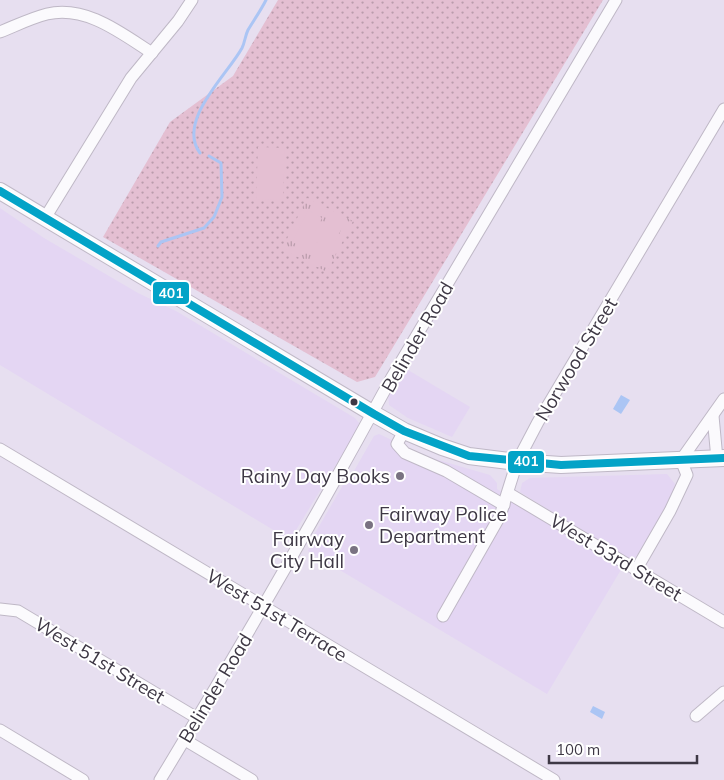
<svg xmlns="http://www.w3.org/2000/svg" width="724" height="780" font-family="Mulish,sans-serif">
<style>
.built{fill:#e4d6f3}
.grass{fill:url(#grass-dots)}
.park{fill:url(#park-tufts)}
.garden{fill:#e4bfd2}
.water{fill:#abc5f4}
.lines{fill:none;stroke-linecap:round;stroke-linejoin:round}
.stream{stroke:#abc5f4;stroke-width:3}
.minor-casing{stroke:#bfb8c6;stroke-width:13}
.highway-casing{stroke:#bfb8c6;stroke-width:18}
.minor{stroke:#fbfafd;stroke-width:11}
.highway{stroke:#fbfafd;stroke-width:16}
.bus-1-casing{stroke:#fff;stroke-width:11}
.bus-1{stroke:#03a3c7;stroke-width:8}
.bus-dot{fill:#3e3845;stroke:#fff;stroke-width:2}
.poi-dot{fill:#797281;stroke:#fff;stroke-width:2}
.labels{text-anchor:middle;dominant-baseline:central;stroke-width:4;stroke-linejoin:round;paint-order:stroke}
.street-label{font-size:19px;fill:#3e3845;stroke:#fff}
.poi-label{font-size:19px;fill:#3e3845;stroke:#fff;text-anchor:end}
.line-badge{stroke:#fff;stroke-width:2}
.badge-label{font-size:14px;text-anchor:middle;font-weight:bold;fill:#fff}
</style>
<defs>
<pattern id="grass-dots" width="8" height="8" patternUnits="userSpaceOnUse" patternTransform="scale(1.25)"><rect width="8" height="8" fill="#e4bfd2"/><path d="M2 2h.1M6 6h.1" fill="none" stroke="#ba9cac" stroke-width="1.8" stroke-linecap="round"/></pattern>
<pattern id="park-tufts" width="24" height="20" patternUnits="userSpaceOnUse" patternTransform="scale(1.25)"><rect width="24" height="20" fill="#e4bfd2"/><path d="M3 7l-1-3M5 7V3M7 7l1-3M15 17l-1-3M17 17v-4M19 17l1-3" fill="none" stroke="#ba9cac"/></pattern>
</defs>
<rect width="100%" height="100%" fill="#e7dff0"/>
<!-- built -->
<g class="built">
<polygon points="0,208 44,238 138,293 176,311 355,418 359,423 357,430 290,540 0,365"/>
<polygon points="403,367 470,407 452,437 408,418 389,405 388,393"/>
<polygon points="379,434 428,457 490,475 497,483 497,489 608,555 622,568 547,694 308,551 314,535 343,485 354,471 374,436"/>
<polygon points="667,474 675,484 673,493 660,520 635,558 627,558 520,492 522,483 530,478"/>
</g>
<!-- grass -->
<polygon class="grass" points="278,0 603,0 375,377 357,382 103,237 170,122 233,76"/>
<!-- park -->
<polygon class="park" points="307,198 353,221 327,272 282,249"/>
<!-- garden -->
<g class="garden">
<polygon points="258,147 285,148 283,200 256,199"/>
<polygon points="308,210 322,218 306,249 292,242"/>
<polygon points="328,221 342,228 326,259 312,252"/>
</g>
<!-- water -->
<g class="water">
<polygon points="621,395 630,400 621,414 613,409"/>
<polygon points="593,706 605,712 602,719 590,712"/>
</g>
<g class="lines">
<!-- stream -->
<g class="stream">
<path d="M200,153C176,121 228,74 242,48C245,42 245,36 248,30C254,20 261,10 266,0"/>
<polyline points="158,246 161,242 204,228 214,217 222,197 221,163 209,156"/>
</g>
<!-- minor casing -->
<g class="minor-casing">
<g id="minor">
<path d="M0,32C15,26 31,18 47,14C86,5 121,33 152,53"/>
<polyline points="45,218 131,78 178,21 192,0"/>
<polyline points="713,416 717,459"/>
<polyline points="404,431 397,444 405,453 446,471 504,505"/>
<polyline points="0,449 554,780"/>
<polyline points="508,493 724,622"/>
<polyline points="636,570 670,511 687,475 681,460 724,399"/>
<polyline points="0,609 18,611 197,718"/>
<polyline points="443,616 500,516 517,462 538,422 724,109"/>
<polyline points="696,716 724,692"/>
<polyline points="0,730 83,780"/>
<polyline points="185,740 252,780"/>
<path d="M160,780C241,647 318,513 392,377L616,0"/>
</g>
</g>
<!-- highway casing -->
<g class="highway-casing">
<polyline id="highway" points="0,191 374,414 404,431 442,447 469,456 517,462 561,465 724,458"/>
</g>
<!-- minor -->
<use href="#minor" class="minor"/>
<!-- highway -->
<use href="#highway" class="highway"/>
<!-- bus-1 casing -->
<g class="bus-1-casing">
<polyline id="bus-1" points="0,191 374,414 404,431 469,456 561,465 724,458"/>
</g>
<!-- bus-1 -->
<use href="#bus-1" class="bus-1"/>
</g>
<!-- markers -->
<circle class="bus-dot" cx="354" cy="402" r="4.5"/>
<g class="poi-dot">
<circle cx="400" cy="476" r="5"/>
<circle cx="369" cy="525" r="5"/>
<circle cx="354" cy="550" r="5"/>
</g>
<g class="labels">
<!-- street labels -->
<g class="street-label">
<text transform="translate(417 337) rotate(-60)">Belinder Road</text>
<text transform="translate(576 359) rotate(-59)">Norwood Street</text>
<text transform="translate(616 557) rotate(31)">West 53rd Street</text>
<text transform="translate(277 615) rotate(31)">West 51st Terrace</text>
<text transform="translate(100 660) rotate(31)">West 51st Street</text>
<text transform="translate(215 688) rotate(-59)">Belinder Road</text>
</g>
<!-- poi labels -->
<g class="poi-label">
<text x="390" y="476">Rainy Day Books</text>
<text x="379" y="514" text-anchor="start">Fairway Police<tspan x="379" dy="22">Department</tspan></text>
<text x="344" y="539">Fairway<tspan x="344" dy="22">City Hall</tspan></text>
</g>
</g>
<g class="line-badge">
<rect x="152" y="281" width="38" height="24" rx="5" fill="#03a3c7"/>
<rect x="507" y="450" width="38" height="24" rx="5" fill="#03a3c7"/>
</g>
<g class="badge-label">
<text x="171" y="298">401</text>
<text x="526" y="466">401</text>
</g>
<!-- scale -->
<path d="M549 755v8h148v-8" fill="none" stroke="#3e3845" stroke-width="2.5"/>
<text x="556" y="755" font-size="15" fill="#3e3845" stroke="#ffffff" stroke-width="4" paint-order="stroke">100 m</text>
</svg>
